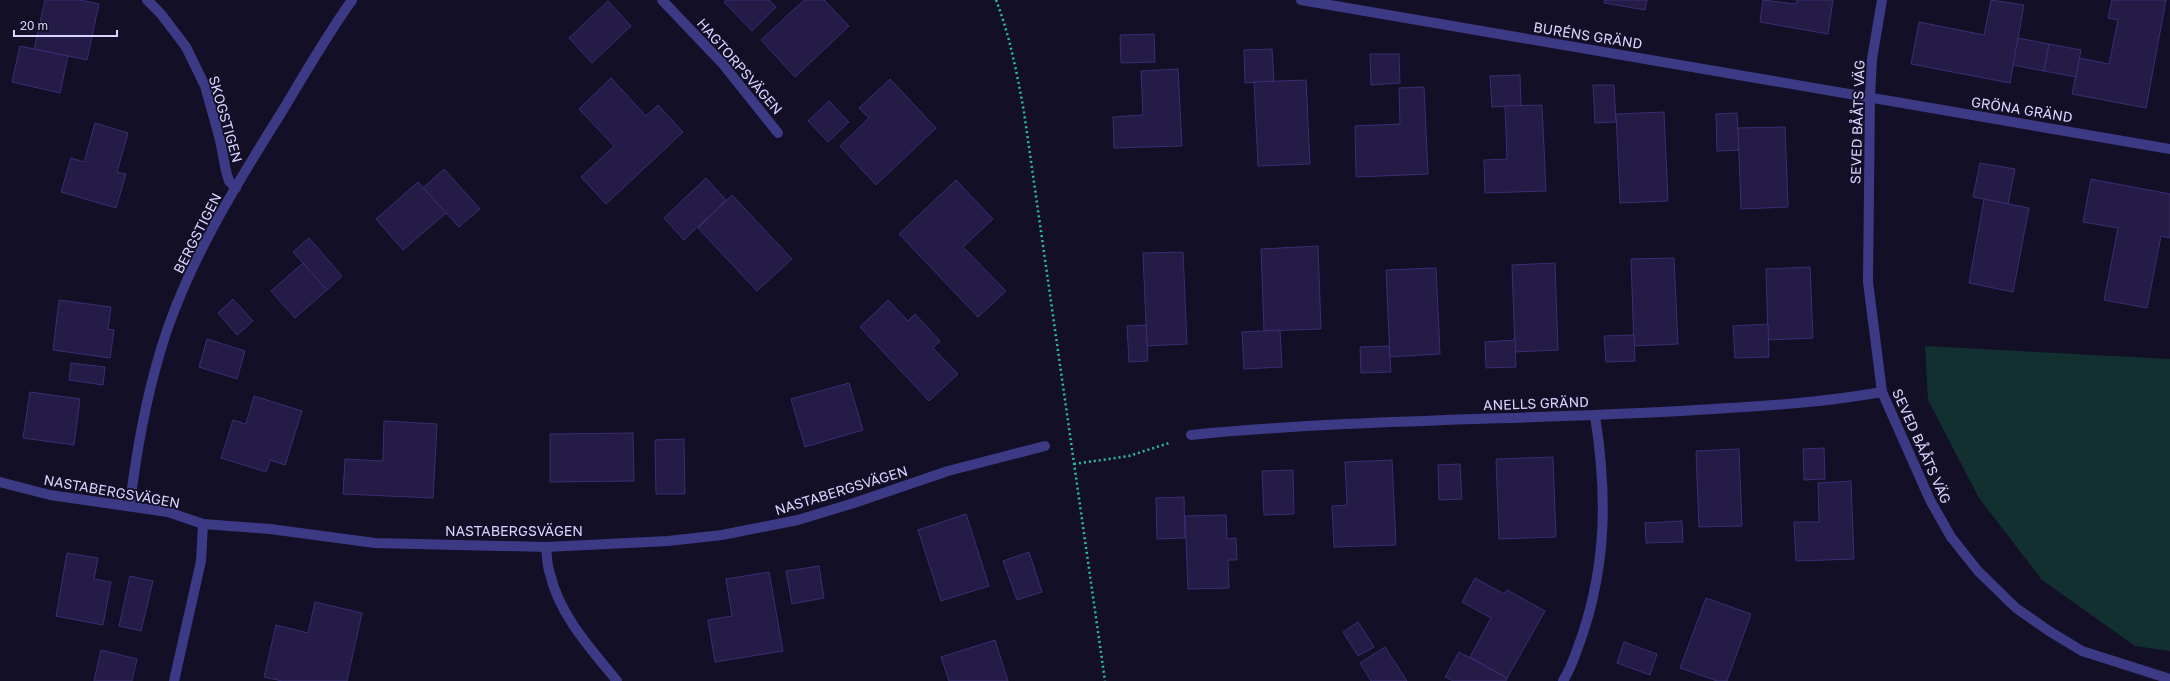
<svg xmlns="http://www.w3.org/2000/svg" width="2170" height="681" font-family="'Golos Text',sans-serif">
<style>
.green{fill:#12302f}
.building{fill:#241b47;stroke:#3b2d73}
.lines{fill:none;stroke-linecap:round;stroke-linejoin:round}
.path{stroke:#2fb8b0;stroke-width:2.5;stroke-dasharray:2 3;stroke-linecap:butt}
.minor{stroke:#3d3a85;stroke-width:10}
.labels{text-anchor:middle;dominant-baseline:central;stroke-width:3.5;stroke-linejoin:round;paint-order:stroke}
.street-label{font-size:14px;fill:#d9d4ff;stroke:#130f26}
</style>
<rect width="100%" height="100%" fill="#130f26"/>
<!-- green -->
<polygon class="green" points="1925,346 2170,359 2170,651 2135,646 2042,580 1979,498 1928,400"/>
<!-- building -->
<g class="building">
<polygon points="45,0 80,0 99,4 87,60 34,49"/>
<polygon points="726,0 769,0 776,7 752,31 724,2"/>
<polygon points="804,0 824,0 849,26 795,77 761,40"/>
<polygon points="1605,0 1647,0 1645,10 1604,3"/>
<polygon points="1763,0 1796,4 1797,0 1833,0 1828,34 1760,22"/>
<polygon points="1991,0 2024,5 2010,83 1911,64 1919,22 1984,35"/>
<polygon points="2112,0 2166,0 2146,108 2072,94 2079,58 2109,64 2118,20 2108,18"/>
<polygon points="608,1 631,26 592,63 569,38"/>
<polygon points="1154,34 1155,62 1121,63 1120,35"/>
<polygon points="2018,38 2049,44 2044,71 2013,65"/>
<polygon points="2049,44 2081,50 2076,77 2044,71"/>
<polygon points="20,46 68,56 60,93 12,82"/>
<polygon points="1272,49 1274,81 1245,83 1244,50"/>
<polygon points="1370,54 1399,54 1400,83 1371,85"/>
<polygon points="1178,69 1182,146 1114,148 1113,117 1143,115 1141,71"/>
<polygon points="1520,75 1521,106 1492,107 1490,76"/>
<polygon points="611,78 646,116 658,105 683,132 606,204 581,177 614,146 579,109"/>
<polygon points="890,79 936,128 876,185 840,146 869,118 859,108"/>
<polygon points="1306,80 1310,164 1258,166 1254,82"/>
<polygon points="1593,85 1614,85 1616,122 1595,123"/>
<polygon points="1424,87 1428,174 1356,177 1355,126 1400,124 1399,88"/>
<polygon points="829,101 849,122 828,142 808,121"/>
<polygon points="1542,105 1546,191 1485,193 1484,160 1507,159 1505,106"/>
<polygon points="1664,112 1668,201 1620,203 1616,114"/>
<polygon points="1737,113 1739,150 1717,151 1716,114"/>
<polygon points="95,123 128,133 117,172 126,174 116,208 61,192 71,158 84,162"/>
<polygon points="1785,127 1788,207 1741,209 1738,128"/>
<polygon points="1980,163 2015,169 2008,204 1973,197"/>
<polygon points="444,169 480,209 459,227 423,188"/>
<polygon points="706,178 726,200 684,240 664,218"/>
<polygon points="2091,179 2170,194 2170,238 2161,236 2147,308 2104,300 2118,228 2083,222"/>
<polygon points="956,180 993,219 963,247 1006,291 978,317 899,234"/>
<polygon points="418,182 446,213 403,250 376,219"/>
<polygon points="732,195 792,259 757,291 698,228"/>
<polygon points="1984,199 2029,208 2013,292 1969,283"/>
<polygon points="309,238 342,276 327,290 293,252"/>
<polygon points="1318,246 1321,329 1264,331 1261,249"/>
<polygon points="1183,252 1187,344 1147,346 1143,253"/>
<polygon points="1674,258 1678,344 1634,346 1631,259"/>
<polygon points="303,263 327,290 295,318 271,291"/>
<polygon points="1555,263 1558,350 1515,352 1512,265"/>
<polygon points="1810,267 1813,338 1768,340 1766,269"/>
<polygon points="1436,268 1440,354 1390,357 1386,270"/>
<polygon points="233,299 253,321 237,335 218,313"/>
<polygon points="59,300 111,307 108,329 114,330 110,358 53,350"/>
<polygon points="888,300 908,321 915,314 940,341 933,348 958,374 929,401 860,327"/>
<polygon points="1768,324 1769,357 1735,358 1733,326"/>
<polygon points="1146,325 1148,361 1129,362 1127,326"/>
<polygon points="1280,330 1282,367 1244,369 1242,332"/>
<polygon points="1634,335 1635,361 1606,362 1604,336"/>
<polygon points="207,339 245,351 237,379 199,367"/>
<polygon points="1515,340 1516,367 1486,368 1485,342"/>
<polygon points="1389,346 1391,372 1361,373 1360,347"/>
<polygon points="71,363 105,367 103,385 69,380"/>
<polygon points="849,383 863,430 805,447 791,399"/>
<polygon points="30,392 80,399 74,445 23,438"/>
<polygon points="254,396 302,411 285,465 270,460 266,472 221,458 233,420 246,424"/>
<polygon points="384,421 437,424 433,498 343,494 345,459 383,461"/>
<polygon points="633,433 634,481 550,482 550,434"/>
<polygon points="684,439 685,494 656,494 655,440"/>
<polygon points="1824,448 1825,479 1804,480 1803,449"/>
<polygon points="1739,449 1742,526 1699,527 1696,451"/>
<polygon points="1553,457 1556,537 1499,539 1496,459"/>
<polygon points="1392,460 1396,545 1334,547 1332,506 1347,505 1345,462"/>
<polygon points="1460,464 1462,499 1439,500 1438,465"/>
<polygon points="1293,470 1294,514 1264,515 1262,471"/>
<polygon points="1851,481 1854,559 1796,561 1794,522 1819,522 1818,483"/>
<polygon points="1184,497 1185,538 1157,539 1156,498"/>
<polygon points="966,514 989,586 941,601 918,530"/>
<polygon points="1226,515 1227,539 1236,538 1237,560 1228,560 1229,588 1188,589 1185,516"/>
<polygon points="1682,521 1683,542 1646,543 1645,523"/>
<polygon points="1029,552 1042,592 1017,600 1003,561"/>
<polygon points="67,553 98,558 94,579 111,582 103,625 56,616"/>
<polygon points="819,566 824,598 792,604 786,571"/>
<polygon points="769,572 783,651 715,662 708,620 732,616 726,579"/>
<polygon points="130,576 153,581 141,631 119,626"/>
<polygon points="1475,578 1504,594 1507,590 1545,611 1507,678 1470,657 1491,618 1462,602"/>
<polygon points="1706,598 1751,614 1727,681 1717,681 1680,668"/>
<polygon points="315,602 362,613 347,681 282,681 264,677 276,625 308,633"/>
<polygon points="1358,622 1374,647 1358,656 1343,632"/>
<polygon points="995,640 1008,681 949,681 941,657"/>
<polygon points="1624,642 1657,654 1650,675 1617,663"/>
<polygon points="1385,647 1407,681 1371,681 1360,663"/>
<polygon points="101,650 137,659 132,681 94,681"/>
<polygon points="1459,652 1507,678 1506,681 1453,681 1445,677"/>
</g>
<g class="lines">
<!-- path -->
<g class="path">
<path d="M996,0C1010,36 1017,74 1024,112L1105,681"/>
<polyline points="1074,464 1129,456 1169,443"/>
</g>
<!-- minor -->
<g class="minor">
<polyline points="147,0 161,14 186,47 205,86 220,140 226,171 229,181 236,188"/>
<polyline points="662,0 722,63 778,133"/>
<polyline points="1301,0 2170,149"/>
<polyline points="1882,0 1872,59 1870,97 1868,282 1882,392 1930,500 1951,537 1978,571 2016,608 2049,631 2082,651 2170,679"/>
<path d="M1191,435C1354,419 1518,420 1681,411C1748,407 1815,404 1882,392"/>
<polyline points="0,482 50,495 168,512 203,524 270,529 375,543 546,547 668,541 722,535 798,520 854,503 948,471 1045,446"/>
<path d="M130,505C136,453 146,399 161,349C186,265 237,183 283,110C305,73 327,35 352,0"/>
<path d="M546,547C547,556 547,566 550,574C560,616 591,649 617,681"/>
<polyline points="174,681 201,561 203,524"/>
<path d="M1563,681C1572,667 1576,652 1582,636C1607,562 1607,492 1595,416"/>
</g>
</g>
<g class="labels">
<!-- street labels -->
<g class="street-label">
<text transform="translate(1588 35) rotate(9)">BURÉNS GRÄND</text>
<text transform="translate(740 66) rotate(49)">HAGTORPSVÄGEN</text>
<text transform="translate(2022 109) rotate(9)">GRÖNA GRÄND</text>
<text transform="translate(226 119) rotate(74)">SKOGSTIGEN</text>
<text transform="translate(1857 122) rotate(-88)">SEVED BÅÅTS VÄG</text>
<text transform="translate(197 233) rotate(-63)">BERGSTIGEN</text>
<text transform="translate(1536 403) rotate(-2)">ANELLS GRÄND</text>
<text transform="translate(1922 446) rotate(66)">SEVED BÅÅTS VÄG</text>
<text transform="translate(841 490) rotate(-17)">NASTABERGSVÄGEN</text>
<text transform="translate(112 491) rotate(10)">NASTABERGSVÄGEN</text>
<text x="514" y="530">NASTABERGSVÄGEN</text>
</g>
</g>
<!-- scale -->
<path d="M14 30v6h103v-6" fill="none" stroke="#d9d4ff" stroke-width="2"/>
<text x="20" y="30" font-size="12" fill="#d9d4ff" stroke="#130f26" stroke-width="3" paint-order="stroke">20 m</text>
</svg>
